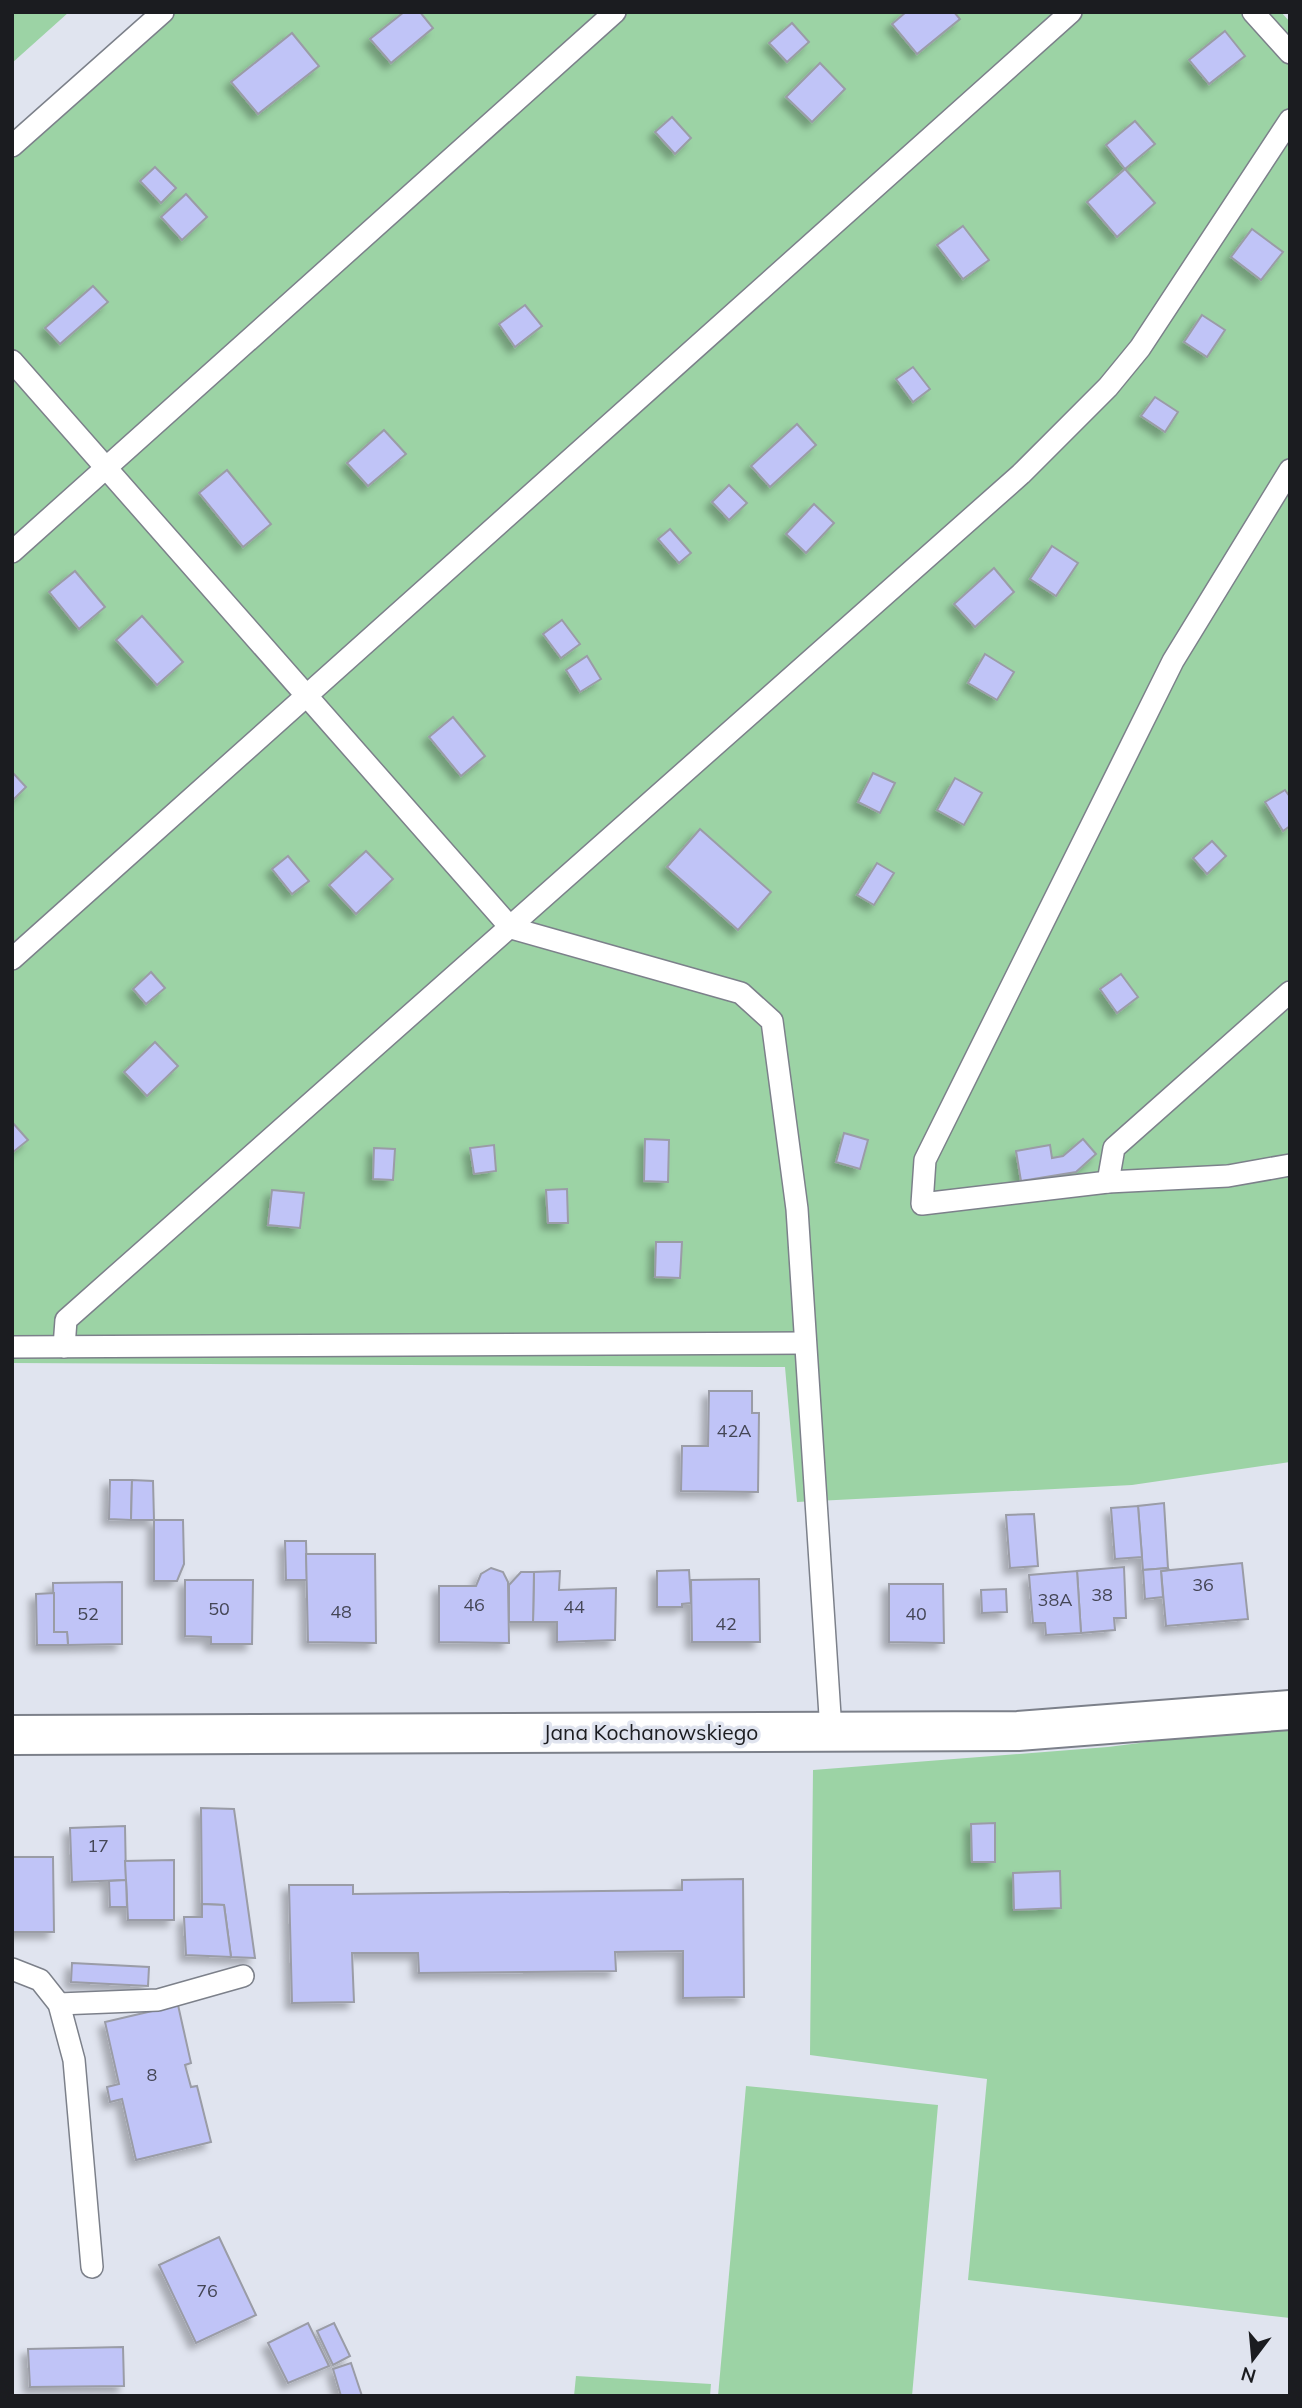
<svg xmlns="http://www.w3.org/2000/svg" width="1302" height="2408" font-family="Mulish,sans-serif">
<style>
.green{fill:#9cd3a5}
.building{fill:#c0c4f7;stroke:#9a9ca6;stroke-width:2;filter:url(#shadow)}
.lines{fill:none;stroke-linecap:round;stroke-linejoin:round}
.lane-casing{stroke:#7c808a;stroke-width:24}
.street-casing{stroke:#7c808a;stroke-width:42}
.lane{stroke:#fff;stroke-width:21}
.street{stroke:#fff;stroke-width:38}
.labels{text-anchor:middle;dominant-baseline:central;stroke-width:7;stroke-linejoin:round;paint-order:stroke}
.number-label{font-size:18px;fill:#444656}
.street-label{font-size:21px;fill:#1b1c20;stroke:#e0e4ef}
</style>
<defs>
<filter id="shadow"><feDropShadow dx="-6" dy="6" stdDeviation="3.5" flood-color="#0004"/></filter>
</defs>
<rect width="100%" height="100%" fill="#e0e4ef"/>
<!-- green -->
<g class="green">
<polygon points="12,12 69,12 12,63"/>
<polygon points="156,12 1281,12 1290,22 1290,1462 1132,1485 797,1502 785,1367 12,1363 12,140"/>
<polygon points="1290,1724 1290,2318 968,2280 987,2079 810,2055 813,1770 1108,1747"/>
<polygon points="746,2086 938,2105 912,2396 718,2396"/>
<polygon points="576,2376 711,2384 710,2396 574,2396"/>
</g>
<!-- building -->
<g class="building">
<polygon points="404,12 420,12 433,28 391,63 370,39"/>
<polygon points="906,12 954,12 960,19 917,54 892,24"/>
<polygon points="792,23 809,42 787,62 769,43"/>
<polygon points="1225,31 1245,56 1209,84 1189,60"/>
<polygon points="292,33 319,66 258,114 231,82"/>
<polygon points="820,63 845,89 812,122 786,97"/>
<polygon points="672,117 691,138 675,154 655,132"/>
<polygon points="1135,121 1155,144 1125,169 1106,145"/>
<polygon points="155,167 176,188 161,203 140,181"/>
<polygon points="1125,169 1155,203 1117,237 1087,202"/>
<polygon points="186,194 207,217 182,240 161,217"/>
<polygon points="963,226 989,260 963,279 937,245"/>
<polygon points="1252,229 1283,252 1261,280 1231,257"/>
<polygon points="93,286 108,302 60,344 45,328"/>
<polygon points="525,305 542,326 515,347 499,324"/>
<polygon points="1202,315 1225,330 1207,357 1184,342"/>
<polygon points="913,367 930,389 913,402 896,379"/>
<polygon points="1155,397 1178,412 1165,432 1141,416"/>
<polygon points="797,424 816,445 770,487 751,466"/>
<polygon points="384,430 406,454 368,486 347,463"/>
<polygon points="227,470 271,524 243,547 199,493"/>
<polygon points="729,485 747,503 729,520 712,502"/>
<polygon points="814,504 834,523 806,553 786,534"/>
<polygon points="670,529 691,553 679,563 658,539"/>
<polygon points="1052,546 1078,563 1056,596 1030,579"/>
<polygon points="994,568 1014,592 975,627 954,604"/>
<polygon points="75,571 105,607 79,629 49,592"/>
<polygon points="142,616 183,662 157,685 116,640"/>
<polygon points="562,620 580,644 561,658 543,634"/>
<polygon points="985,654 1014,672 997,700 968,683"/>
<polygon points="587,656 601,679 580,692 566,670"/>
<polygon points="453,717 485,756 461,776 429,737"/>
<polygon points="13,773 26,787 12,801 12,773"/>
<polygon points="873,773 895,783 880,813 858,802"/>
<polygon points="955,778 982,793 964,825 937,810"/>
<polygon points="1285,790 1290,797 1290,826 1283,831 1265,802"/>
<polygon points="700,829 771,892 738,930 667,867"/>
<polygon points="1212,841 1226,856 1207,874 1193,858"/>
<polygon points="366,851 393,879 356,914 329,885"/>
<polygon points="288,856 309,881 292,894 272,869"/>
<polygon points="877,863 894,873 874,905 857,895"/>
<polygon points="151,972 165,988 146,1004 133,989"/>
<polygon points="1121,974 1138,997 1117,1013 1100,989"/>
<polygon points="155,1042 178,1066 147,1096 124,1072"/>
<polygon points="12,1122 28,1140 12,1153"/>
<polygon points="844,1133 868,1140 860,1169 836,1162"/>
<polygon points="645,1139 669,1140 668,1182 644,1181"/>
<polygon points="1083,1139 1096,1154 1076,1172 1021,1181 1016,1151 1050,1145 1052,1158 1063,1156"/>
<polygon points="494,1145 496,1171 474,1174 470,1148"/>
<polygon points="374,1148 395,1149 393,1180 373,1179"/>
<polygon points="567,1189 568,1223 548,1223 546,1190"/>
<polygon points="272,1190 304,1193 300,1228 268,1225"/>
<polygon points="656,1242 682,1242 680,1278 655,1277"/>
<polygon points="709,1391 752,1391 752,1413 759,1413 758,1492 681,1491 682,1446 708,1446"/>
<polygon points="110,1480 132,1480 131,1520 109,1519"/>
<polygon points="132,1480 153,1481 154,1520 131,1520"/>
<polygon points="1164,1503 1168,1568 1143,1570 1138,1506"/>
<polygon points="1138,1506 1142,1557 1115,1559 1111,1508"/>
<polygon points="1034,1514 1038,1566 1010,1568 1006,1515"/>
<polygon points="154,1520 183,1520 184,1564 177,1581 154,1581"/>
<polygon points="285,1541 306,1541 307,1580 286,1580"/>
<polygon points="306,1554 375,1554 376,1643 308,1642"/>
<polygon points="1242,1563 1248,1619 1166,1626 1161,1571"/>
<polygon points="1124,1567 1126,1618 1114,1618 1115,1630 1081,1633 1077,1571"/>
<polygon points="491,1568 503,1572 508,1582 509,1643 439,1642 439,1586 476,1586 481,1574"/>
<polygon points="1168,1568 1169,1570 1161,1571 1163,1597 1145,1599 1143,1570"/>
<polygon points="689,1570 691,1603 682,1604 682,1607 657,1607 657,1571"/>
<polygon points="560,1571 559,1590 616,1588 615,1640 557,1642 557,1622 533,1622 534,1572"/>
<polygon points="1077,1571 1081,1633 1046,1635 1045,1623 1033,1623 1029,1575"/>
<polygon points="521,1572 534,1572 533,1622 509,1622 509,1585"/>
<polygon points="759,1579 760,1642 692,1642 691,1580"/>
<polygon points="185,1580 253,1580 252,1644 211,1644 211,1637 185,1636"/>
<polygon points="122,1582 122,1644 68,1645 67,1632 54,1632 53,1583"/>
<polygon points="889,1584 943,1584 944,1643 889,1642"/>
<polygon points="1006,1589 1007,1612 982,1613 981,1590"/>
<polygon points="54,1593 54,1632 67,1632 68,1645 37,1645 36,1594"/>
<polygon points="201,1808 234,1809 255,1958 231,1957 224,1905 202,1904"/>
<polygon points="995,1823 995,1862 972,1862 971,1824"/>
<polygon points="125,1826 126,1880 72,1882 70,1828"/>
<polygon points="12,1857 53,1857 54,1932 12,1932"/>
<polygon points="174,1860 174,1920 128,1920 125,1861"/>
<polygon points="1060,1871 1061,1908 1014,1910 1013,1873"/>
<polygon points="743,1879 744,1997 683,1998 683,1951 615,1952 616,1971 419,1973 418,1953 352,1953 354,2002 292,2003 289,1885 353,1885 353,1894 682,1890 682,1880"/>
<polygon points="126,1880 127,1907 110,1907 109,1881"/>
<polygon points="202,1904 224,1905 231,1957 186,1955 184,1917 202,1917"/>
<polygon points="72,1963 149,1967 148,1986 71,1982"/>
<polygon points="178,2005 191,2063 185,2065 191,2087 197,2086 211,2142 136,2160 122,2099 110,2102 107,2087 119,2084 105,2022"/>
<polygon points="219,2237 256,2315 196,2343 159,2265"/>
<polygon points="308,2323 329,2366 288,2383 268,2343"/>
<polygon points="334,2323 350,2356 333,2365 317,2331"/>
<polygon points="123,2347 124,2386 30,2387 28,2349"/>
<polygon points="351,2363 362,2396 341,2396 333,2369"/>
</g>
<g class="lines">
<!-- lane casing -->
<g class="lane-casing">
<g id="lane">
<polyline points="1253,12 1290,53"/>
<polyline points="12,146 163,12"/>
<polyline points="12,361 511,928 741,993 772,1021 797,1209 831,1731"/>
<polyline points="1290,470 1173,661 925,1160 922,1204 1108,1182 1228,1176 1290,1165"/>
<polyline points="12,552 615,12"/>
<polyline points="12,959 1071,12"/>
<polyline points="1108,1182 1114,1148 1290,992"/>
<polyline points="12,1347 804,1343"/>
<polyline points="64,1347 66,1320 1021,474 1108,387 1140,348 1290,120"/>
<polyline points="12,1969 40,1980 59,2004 74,2060 92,2267"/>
<polyline points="59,2004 158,2000 243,1976"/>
</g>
</g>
<!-- street casing -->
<g class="street-casing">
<polyline id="street" points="12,1735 1018,1731 1290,1710"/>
</g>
<!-- lane -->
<use href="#lane" class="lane"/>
<!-- street -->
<use href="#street" class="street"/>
</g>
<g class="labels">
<!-- number labels -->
<g class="number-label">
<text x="734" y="1430">42A</text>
<text x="1203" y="1584">36</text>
<text x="1102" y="1594">38</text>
<text x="1055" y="1599">38A</text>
<text x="474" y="1604">46</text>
<text x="574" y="1606">44</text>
<text x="219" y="1608">50</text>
<text x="341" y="1611">48</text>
<text x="88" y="1613">52</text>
<text x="916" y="1613">40</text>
<text x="726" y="1623">42</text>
<text x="98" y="1845">17</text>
<text x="152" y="2074">8</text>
<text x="207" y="2290">76</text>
</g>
<!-- street labels -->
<g class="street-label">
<text x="651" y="1732">Jana Kochanowskiego</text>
</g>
</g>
<!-- border -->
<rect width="1302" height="2408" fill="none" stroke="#1b1c20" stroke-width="28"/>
<!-- north arrow -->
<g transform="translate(1253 2359) rotate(196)" stroke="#e0e4ef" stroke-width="5" paint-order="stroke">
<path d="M0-5L12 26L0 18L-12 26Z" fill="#1b1c20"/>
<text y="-10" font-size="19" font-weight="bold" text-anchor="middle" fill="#1b1c20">N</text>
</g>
</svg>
